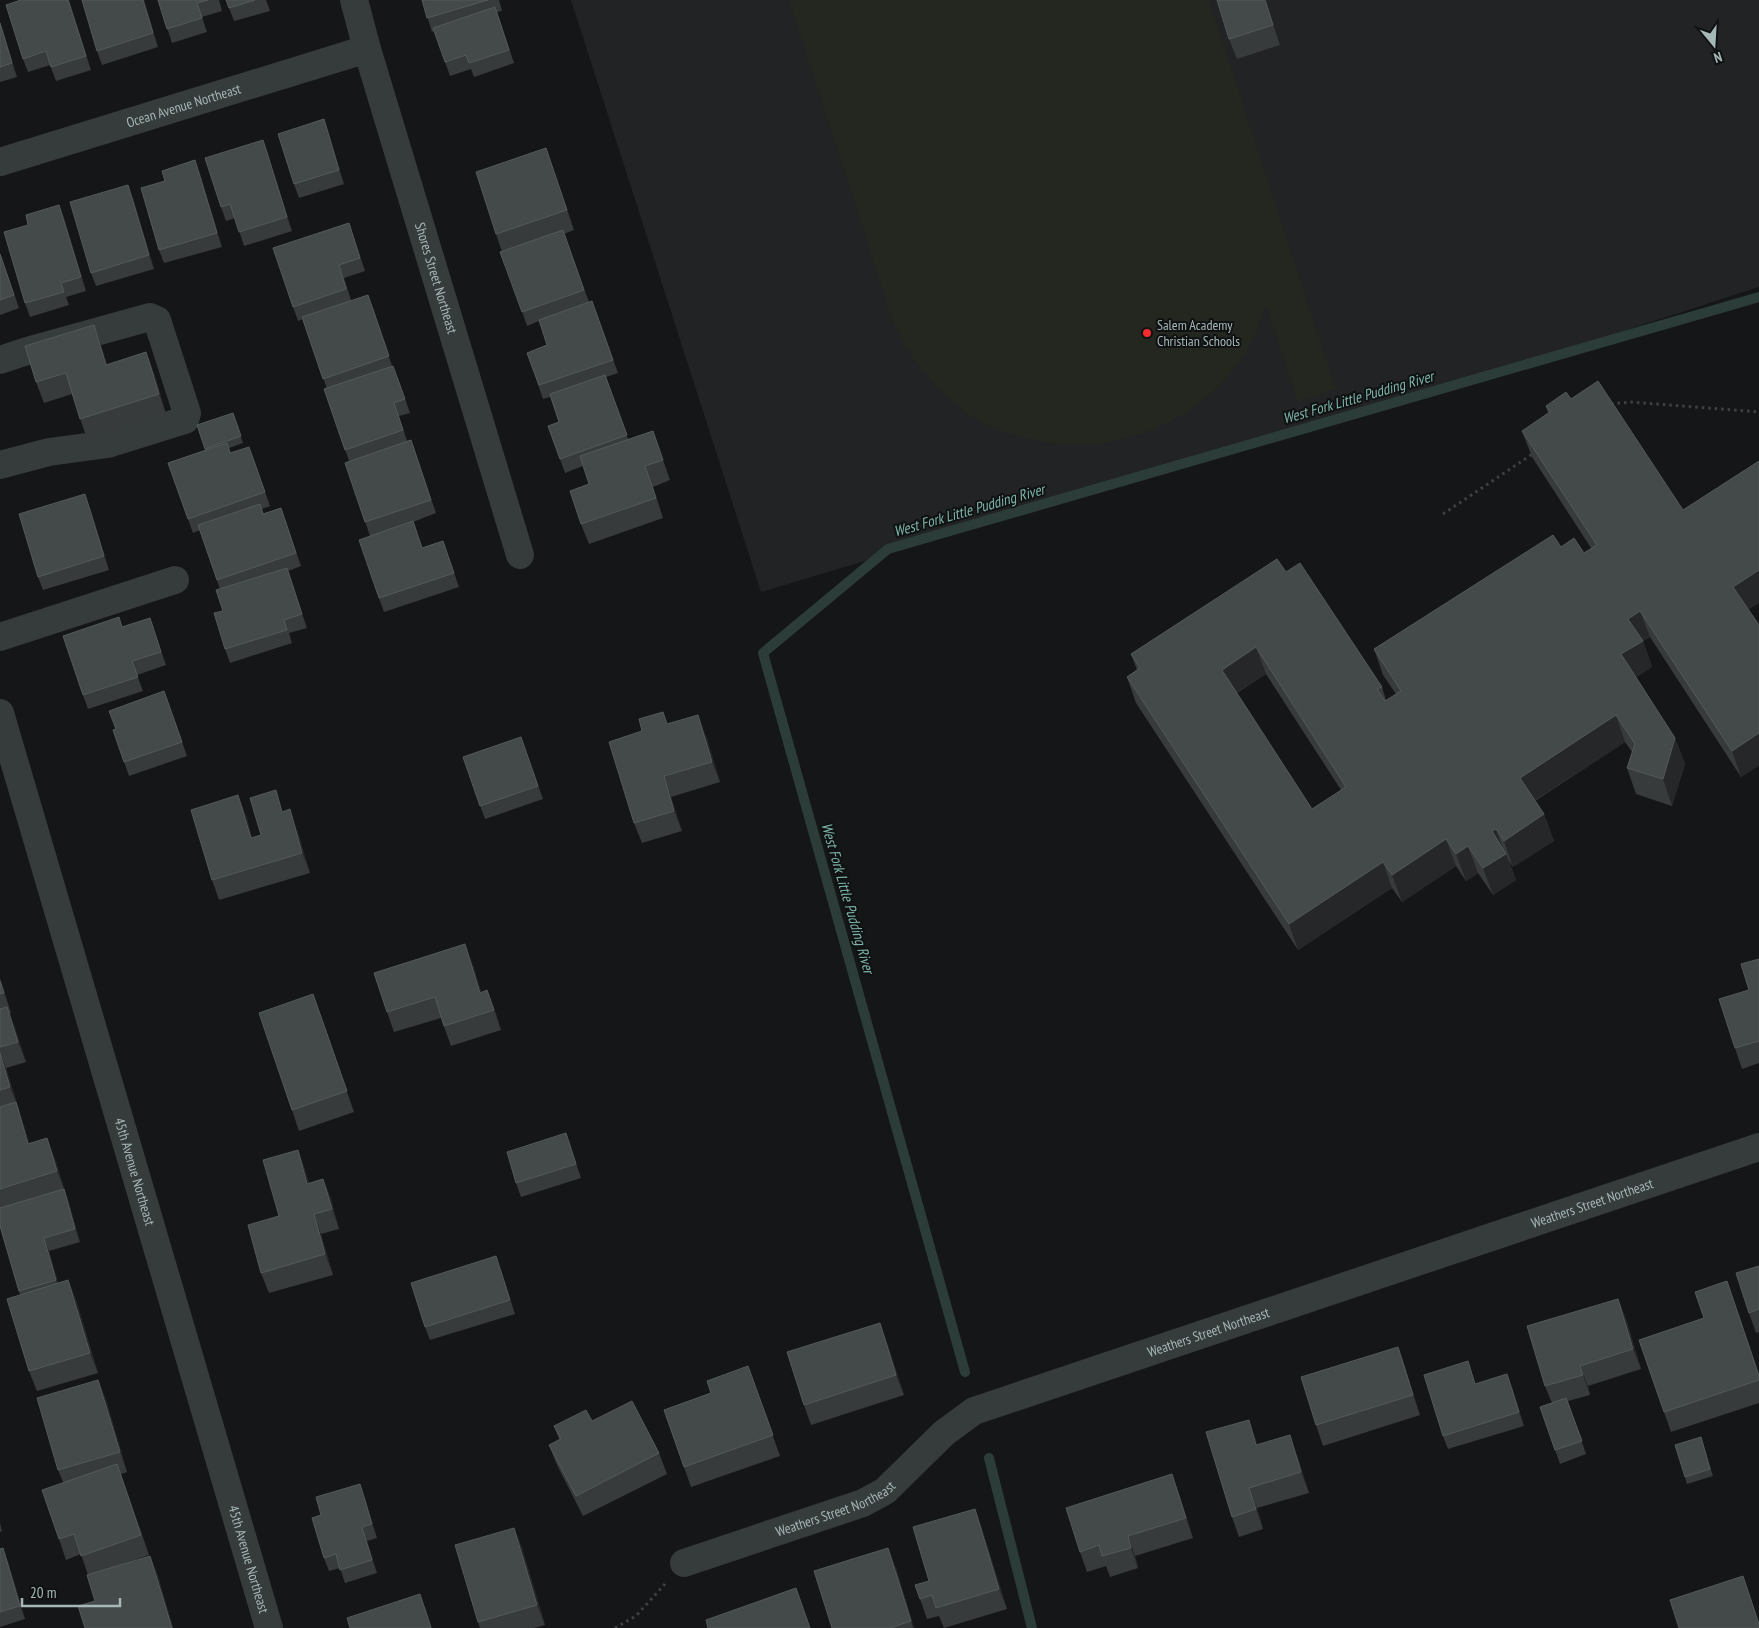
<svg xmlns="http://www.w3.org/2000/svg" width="1759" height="1628" font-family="'PT Sans Narrow',sans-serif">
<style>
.built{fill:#212324}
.green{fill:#23271f}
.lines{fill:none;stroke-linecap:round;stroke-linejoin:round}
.stream{stroke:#2c3d39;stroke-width:10}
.path{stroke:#3c4243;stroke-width:3;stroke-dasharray:2.5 4;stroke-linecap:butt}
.minor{stroke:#363b3c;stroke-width:28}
.wall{fill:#383b3c;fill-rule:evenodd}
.shaded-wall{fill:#252728}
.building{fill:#444949;stroke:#535a5b;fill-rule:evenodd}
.poi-dot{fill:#f82c2c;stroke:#101112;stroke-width:2}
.labels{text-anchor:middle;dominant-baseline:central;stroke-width:4;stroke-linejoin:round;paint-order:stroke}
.street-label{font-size:14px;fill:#a6b7b7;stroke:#101112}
.poi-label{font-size:14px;fill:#a6b7b7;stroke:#101112;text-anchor:start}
.water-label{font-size:15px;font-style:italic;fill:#7cb4a9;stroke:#101112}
</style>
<rect width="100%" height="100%" fill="#151617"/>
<!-- built -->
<polygon class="built" points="571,0 1759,0 1759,287 1475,379 761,592"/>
<!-- green -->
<path class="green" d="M789,0H1209L1336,389L1298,402L1266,307C1260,321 1256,336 1248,349C1218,399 1165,433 1108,442C1068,449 1024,442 987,425C950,408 909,360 893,323C888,310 885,296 881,284C871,255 862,226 853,197C831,131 810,66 789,0Z"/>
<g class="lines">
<!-- stream -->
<g class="stream">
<polyline points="965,1372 763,653 888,549 1759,297"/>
<polyline points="989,1458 1032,1628"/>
</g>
<!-- path -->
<g class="path">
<polyline points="1611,404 1631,402 1759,412"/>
<polyline points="1443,514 1534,453"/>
<polyline points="615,1628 636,1616 665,1584"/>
</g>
<!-- minor -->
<g class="minor">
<path id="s1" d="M354,0L367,49L520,555"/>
<path id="s2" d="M0,162L367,49"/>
<polyline points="0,360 27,351 150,317 157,320 187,413 185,420 108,444 49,452 0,465"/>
<polyline points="0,637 175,580"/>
<path id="s3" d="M0,713L269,1628"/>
<path id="s4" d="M684,1563L863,1503L885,1491L944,1433L974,1411L1759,1147"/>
</g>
</g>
<!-- wall -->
<g class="wall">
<polygon points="69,0 91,70 56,81 50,65 28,72 23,59"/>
<polygon points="144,0 158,47 102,65 97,51"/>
<polygon points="158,0 219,0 222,11 202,17 207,32 172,43"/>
<polygon points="226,0 266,0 270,11 234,21"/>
<polygon points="422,0 499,0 502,11 497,12 514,63 474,77 471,69 450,76 434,31 432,32"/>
<polygon points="1266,0 1280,45 1237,59 1229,39"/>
<polygon points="0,22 17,77 0,82"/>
<polygon points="324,119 344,184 299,198 294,184"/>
<polygon points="263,140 292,231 244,246 235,218 226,221 221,207"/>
<polygon points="546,148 574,230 564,234 589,302 592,301 618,373 606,377 628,439 653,431 670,480 653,487 663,518 589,544 581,524 589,484 583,466 565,473 548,426 559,422 550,397 543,399 527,353 547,345 539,321 527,326 496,234"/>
<polygon points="200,174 222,247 164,263 159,250"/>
<polygon points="133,198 154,269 96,286 91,273"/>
<polygon points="59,205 64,218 86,291 66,297 69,305 30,317 25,303 28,225"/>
<polygon points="349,223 365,271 344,278 351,300 373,308 392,366 398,379 410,413 399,416 407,441 411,440 436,513 413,522 422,548 443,541 459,587 384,612 379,598 370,536 345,463 349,461 324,389 327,389 303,319 298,321 293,307"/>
<polygon points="0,253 19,308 0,315"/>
<polygon points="94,325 107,365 146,352 154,373 166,414 87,439 72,394 44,403 36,382"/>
<path d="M1571,399L1748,609L1759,625V765L1741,777L1650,637L1643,641L1652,667L1636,677L1675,738L1685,764L1672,806L1636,794L1627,768L1632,752L1625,742L1535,801L1544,814L1554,841L1513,867L1509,861L1516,880L1493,895L1478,873L1466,881L1456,866L1402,902L1392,888L1298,950L1136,703L1127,677L1137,670L1131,654L1286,572L1382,687L1386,700L1396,694L1383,675L1374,649L1561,547L1584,553L1591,548L1532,457L1522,431L1548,413L1546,406ZM1266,674L1341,790L1312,809L1237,693Z"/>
<polygon points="233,413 243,443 229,448 231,453 249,447 270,506 262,509 264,514 281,508 301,566 288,571 307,628 289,633 292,643 230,663 225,649 223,611 220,589 200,530 193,533 168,463 205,450 205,449"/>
<polygon points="90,508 109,570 43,590 38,577"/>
<polygon points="150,618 166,665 137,675 143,691 88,709 83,695 122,627"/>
<polygon points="164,691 187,756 129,776 113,730 116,729"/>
<polygon points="668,724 706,736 720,782 671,797 682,831 642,843 634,823"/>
<polygon points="521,737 543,799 485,819 463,757"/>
<polygon points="283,811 297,830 310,873 219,900 212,880 246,815 252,838 261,835"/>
<polygon points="1759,959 1759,1063 1742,1069 1735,1048 1749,990"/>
<polygon points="473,965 481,992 495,1011 501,1030 451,1046 441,1018 394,1032 387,1012"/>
<polygon points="0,978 11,1013 10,1014 26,1062 6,1068 18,1107 29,1143 47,1138 69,1203 80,1242 49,1251 58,1283 68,1280 76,1300 98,1373 37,1391 29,1371 20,1295 0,1226"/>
<polygon points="313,994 354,1112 299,1131 292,1110"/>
<polygon points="566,1133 581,1178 521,1197 516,1183"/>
<polygon points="298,1150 305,1170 309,1183 323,1179 331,1199 339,1229 321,1234 333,1275 269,1293 261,1273"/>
<polygon points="1759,1266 1759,1332 1756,1333 1749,1313"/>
<polygon points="501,1270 515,1314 430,1340 425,1327"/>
<polygon points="1618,1299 1626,1319 1641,1369 1588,1386 1590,1395 1568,1401 1586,1454 1560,1464 1540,1407 1552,1403 1545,1386"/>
<polygon points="1734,1301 1759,1374 1759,1403 1671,1432 1664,1412 1704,1318"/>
<polygon points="887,1343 904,1395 811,1425 804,1405"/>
<polygon points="1398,1347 1405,1367 1420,1415 1323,1446 1316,1425"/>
<polygon points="1468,1361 1475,1384 1512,1387 1524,1426 1448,1449 1443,1436"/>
<polygon points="748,1366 780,1456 691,1487 664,1410 711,1393"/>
<polygon points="98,1380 106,1400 127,1472 121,1474 149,1555 111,1568 150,1556 158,1576 173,1628 85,1628 95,1601 88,1575 81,1554 66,1560 59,1539 63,1482 58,1470"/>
<polygon points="592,1421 659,1453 667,1474 583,1516 557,1465 549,1445 559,1439 554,1426"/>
<polygon points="1701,1437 1713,1476 1687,1484 1685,1477"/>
<polygon points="1257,1445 1297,1455 1309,1493 1257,1508 1263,1529 1239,1537 1232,1517"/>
<polygon points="360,1484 377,1538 367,1541 377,1573 345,1583 340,1568 329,1571 324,1558 321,1515"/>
<polygon points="1179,1494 1193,1538 1135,1556 1138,1568 1110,1577 1106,1566 1087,1572 1080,1552"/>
<polygon points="975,1509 982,1529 1007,1609 944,1628 939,1616 927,1619 920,1599 929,1581"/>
<polygon points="0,1523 2,1531 0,1532"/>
<polygon points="514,1528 522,1548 545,1625 534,1628 480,1628 478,1622"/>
<polygon points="3,1548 8,1562 25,1619 0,1627 0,1549"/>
<polygon points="896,1568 914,1628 832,1628"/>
</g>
<!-- shaded-wall -->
<g class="shaded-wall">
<polygon points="68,0 69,0 91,70 86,56"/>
<polygon points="143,0 144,0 158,47 153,33"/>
<polygon points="1265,0 1266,0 1280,45 1273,25"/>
<polygon points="0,22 3,30 17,77 12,63"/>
<polygon points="324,119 329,133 344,184 339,170"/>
<polygon points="263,140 268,153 292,231 287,217"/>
<polygon points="195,160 200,174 222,247 217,233"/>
<polygon points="128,185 133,198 154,269 149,255"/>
<polygon points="59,205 64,218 86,291 81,277"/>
<polygon points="94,325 101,345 114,385 106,365"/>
<polygon points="146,352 154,373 166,414 159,394"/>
<polygon points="85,494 90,508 109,570 104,556"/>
<polygon points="287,568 292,582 307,628 302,614"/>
<polygon points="1759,570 1759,603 1743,613 1733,587"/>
<polygon points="1640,611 1650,637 1643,641 1652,667 1631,681 1621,654 1628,619"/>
<polygon points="1256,647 1266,674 1231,696 1222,670"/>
<polygon points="698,715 706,736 720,782 712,762"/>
<polygon points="1616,715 1625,742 1529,804 1520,778"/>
<polygon points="1759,733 1759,765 1741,777 1732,751"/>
<polygon points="1675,738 1685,764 1672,806 1663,779"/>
<polygon points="664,776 671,797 682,831 674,811"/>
<polygon points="238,795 246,815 258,859 251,838"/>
<polygon points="290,809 297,830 310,873 302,853"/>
<polygon points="1544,814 1554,841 1513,867 1504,841"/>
<polygon points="1496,829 1505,855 1506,854 1516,880 1493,895 1483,868 1492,831"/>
<polygon points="1446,839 1456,866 1402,902 1392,875"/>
<polygon points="1468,846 1478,873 1466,881 1456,854"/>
<polygon points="1383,862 1392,888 1298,950 1289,924"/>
<polygon points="465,944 473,965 488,1013 480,993"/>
<polygon points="0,978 11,1013 0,981"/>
<polygon points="487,990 495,1011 501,1030"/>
<polygon points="7,1007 15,1027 26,1062 18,1042"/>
<polygon points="0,1052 6,1068 18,1107 10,1087"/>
<polygon points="16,1102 23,1122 36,1164 28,1144"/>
<polygon points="47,1138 55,1158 65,1191 57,1171"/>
<polygon points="298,1150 305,1170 315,1204 307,1184"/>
<polygon points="323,1179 331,1199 339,1229 332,1209"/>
<polygon points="64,1189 69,1203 80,1242 75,1229"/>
<polygon points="314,1214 321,1234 333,1275 325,1254"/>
<polygon points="44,1238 49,1251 61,1294 56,1280"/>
<polygon points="496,1256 501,1270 515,1314 510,1300"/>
<polygon points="68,1280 76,1300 98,1373 90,1353"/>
<polygon points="1727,1281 1759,1374 1759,1376"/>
<polygon points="1618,1299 1626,1319 1641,1369 1633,1349"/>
<polygon points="880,1323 887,1343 904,1395 896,1375"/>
<polygon points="1398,1347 1405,1367 1420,1415 1413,1395"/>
<polygon points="1580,1366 1588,1386 1590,1395 1583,1375"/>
<polygon points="1507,1374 1512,1387 1524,1426 1519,1412"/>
<polygon points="98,1380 106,1400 127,1472 120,1452"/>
<polygon points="1249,1420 1256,1440 1264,1465 1256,1445"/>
<polygon points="1290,1435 1297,1455 1309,1493 1301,1472"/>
<polygon points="1172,1474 1179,1494 1193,1538 1186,1518"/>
<polygon points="360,1484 365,1497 377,1538 372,1524"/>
<polygon points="1249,1488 1257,1508 1263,1529 1256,1509"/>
<polygon points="975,1509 982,1529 1007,1609 999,1589"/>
<polygon points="362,1527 367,1541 377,1573 372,1560"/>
<polygon points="514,1528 522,1548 545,1625 537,1605"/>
<polygon points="1128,1536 1135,1556 1138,1568 1131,1548"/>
<polygon points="3,1548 8,1562 25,1619 20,1606"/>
<polygon points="888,1548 896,1568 914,1628 913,1628 911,1621"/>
<polygon points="150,1556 158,1576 173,1628 172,1628"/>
<polygon points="420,1594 428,1615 432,1628 431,1628"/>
</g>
<!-- building -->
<g class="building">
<polygon points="21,0 68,0 86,56 51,67 46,51 23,59 6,5"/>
<polygon points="82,0 143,0 153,33 97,51"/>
<polygon points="158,0 208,0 197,3 202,18 167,29"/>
<polygon points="226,0 255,0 229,8"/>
<polygon points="422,0 488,0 427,18"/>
<polygon points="1217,0 1265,0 1273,25 1229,39"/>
<polygon points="495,7 509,50 469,63 466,55 445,62 433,28"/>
<polygon points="0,23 12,63 0,67"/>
<polygon points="324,119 339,170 294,184 278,134"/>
<polygon points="263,140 287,217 239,232 230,204 221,207 205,158"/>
<polygon points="546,148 567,210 496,234 476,172"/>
<polygon points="195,160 217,233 159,250 141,188 165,181 162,171"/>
<polygon points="128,185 149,255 91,273 70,202"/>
<polygon points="59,205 81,277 61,283 64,292 25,303 4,232 28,225 26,215"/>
<polygon points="349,223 360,258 339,265 346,289 293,307 273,248"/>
<polygon points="563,230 584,290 522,312 500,252"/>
<polygon points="0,254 14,295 0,300"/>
<polygon points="368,295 389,356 323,379 302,317"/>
<polygon points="592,301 613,360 539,385 527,353 547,345 539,320"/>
<polygon points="94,325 106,365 146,352 159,394 80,419 66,373 36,382 25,346"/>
<polygon points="393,366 405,399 394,403 403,430 345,450 324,389"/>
<polygon points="605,375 627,435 560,459 548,426 559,422 550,394"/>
<path d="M1598,381L1683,510L1759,461V570L1733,587L1759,625V733L1732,751L1640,611L1628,619L1643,641L1621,654L1675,738L1663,779L1627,768L1635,744L1616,715L1520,778L1544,814L1504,841L1496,829L1492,831L1506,854L1483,868L1468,846L1456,854L1446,839L1392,875L1383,862L1289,924L1127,677L1140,668L1131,654L1277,559L1286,572L1300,563L1382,687L1377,689L1385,701L1401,691L1374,649L1553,535L1561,547L1574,538L1584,553L1597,545L1522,431L1550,412L1546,406L1566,392L1571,399ZM1256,647L1346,787L1312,809L1222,670Z"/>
<polygon points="233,413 241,436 205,449 197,425"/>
<polygon points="653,431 663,460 645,466 656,498 581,524 570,491 589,484 580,456"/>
<polygon points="411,440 431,500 365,522 345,463"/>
<polygon points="227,443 230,453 249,447 265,492 188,519 168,463"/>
<polygon points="85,494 104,556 38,577 19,514"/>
<polygon points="260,504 263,514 281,508 296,553 217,580 198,525"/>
<polygon points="413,521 422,548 443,541 454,573 379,598 359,540"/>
<polygon points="287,568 302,614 284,620 287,630 225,649 214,613 223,611 216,590"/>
<polygon points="119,617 122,627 150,618 161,652 132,661 138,677 83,695 63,636"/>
<polygon points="164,691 182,742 124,762 113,730 116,729 109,711"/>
<polygon points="663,712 667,724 698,715 712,762 664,776 674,811 634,823 609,742 642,731 639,719"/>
<polygon points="521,737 538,786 480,806 463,757"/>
<polygon points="276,790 282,812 290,809 302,853 212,880 191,810 238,795 251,838 261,835 250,798"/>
<polygon points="465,944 480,993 487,990 494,1010 444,1026 435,997 387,1012 374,973"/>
<polygon points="1759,959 1759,1041 1735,1048 1719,999 1749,990 1741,964"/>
<polygon points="0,981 4,993 0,994"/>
<polygon points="313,994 347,1091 292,1110 259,1013"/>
<polygon points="7,1007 18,1042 0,1047 0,1009"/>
<polygon points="0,1053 10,1087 0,1090"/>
<polygon points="16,1102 28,1144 47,1138 57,1171 0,1189 0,1107"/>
<polygon points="566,1133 576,1164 516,1183 507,1152"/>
<polygon points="298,1150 307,1184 323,1179 332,1209 314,1214 325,1254 261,1273 248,1225 279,1216 263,1160"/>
<polygon points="64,1189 75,1229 44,1238 56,1280 19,1291 0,1226 0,1208"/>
<polygon points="496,1256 510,1300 425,1327 411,1283"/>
<polygon points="1759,1266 1759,1309 1749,1313 1736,1273"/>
<polygon points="68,1280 90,1353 29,1371 7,1299"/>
<polygon points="1727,1281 1759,1376 1759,1380 1664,1412 1639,1340 1704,1318 1695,1292"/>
<polygon points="1618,1299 1633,1349 1580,1366 1583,1375 1545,1386 1527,1326"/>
<polygon points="880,1323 896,1375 804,1405 787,1352"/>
<polygon points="1398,1347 1413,1395 1316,1425 1301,1377"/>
<polygon points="1468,1361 1475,1384 1507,1374 1519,1412 1443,1436 1424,1375"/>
<polygon points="748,1366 773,1435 684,1467 664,1410 711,1393 707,1381"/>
<polygon points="98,1380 120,1452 58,1470 37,1398"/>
<polygon points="1566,1398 1582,1441 1555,1450 1540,1407"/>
<polygon points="632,1401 659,1453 576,1496 549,1445 561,1439 554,1426 586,1410 592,1421"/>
<polygon points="1249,1420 1256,1445 1290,1435 1301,1472 1249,1488 1256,1509 1232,1517 1206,1432"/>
<polygon points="1701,1437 1710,1469 1685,1477 1675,1445"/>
<polygon points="117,1464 141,1535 81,1556 74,1534 59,1539 42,1490"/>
<polygon points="1172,1474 1186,1518 1128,1536 1131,1548 1102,1556 1099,1545 1080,1552 1066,1508"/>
<polygon points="360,1484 372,1524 362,1527 372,1560 340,1570 336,1554 324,1558 312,1518 321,1515 316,1497"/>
<polygon points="975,1509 999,1589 936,1608 932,1595 920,1599 915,1585 929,1581 913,1527"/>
<polygon points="514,1528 537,1605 478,1622 455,1545"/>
<polygon points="3,1548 20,1606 0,1612 0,1549"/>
<polygon points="888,1548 911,1621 890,1628 832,1628 814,1571"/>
<polygon points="150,1556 172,1628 85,1628 78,1606 95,1601 87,1575"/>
<polygon points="1743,1576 1759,1624 1759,1628 1679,1628 1670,1600"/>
<polygon points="796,1588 810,1628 708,1628 706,1620"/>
<polygon points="420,1594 431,1628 350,1628 347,1618"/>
</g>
<!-- markers -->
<circle class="poi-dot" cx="1147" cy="333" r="5"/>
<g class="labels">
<!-- street labels -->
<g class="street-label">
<text stroke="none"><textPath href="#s2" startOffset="192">Ocean Avenue Northeast</textPath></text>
<text stroke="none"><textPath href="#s1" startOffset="290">Shores Street Northeast</textPath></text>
<text stroke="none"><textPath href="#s3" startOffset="478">45th Avenue Northeast</textPath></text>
<text stroke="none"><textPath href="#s4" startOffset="986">Weathers Street Northeast</textPath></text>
<text stroke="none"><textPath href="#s4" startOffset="581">Weathers Street Northeast</textPath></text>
<text stroke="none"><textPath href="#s4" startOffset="161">Weathers Street Northeast</textPath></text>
<text stroke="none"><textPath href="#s3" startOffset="882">45th Avenue Northeast</textPath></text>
</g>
<!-- poi labels -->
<g class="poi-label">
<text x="1157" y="325">Salem Academy<tspan x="1157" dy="16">Christian Schools</tspan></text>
</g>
<!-- water labels -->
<g class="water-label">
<text transform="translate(1358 397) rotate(-16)">West Fork Little Pudding River</text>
<text transform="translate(969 510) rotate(-16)">West Fork Little Pudding River</text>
<text transform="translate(848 898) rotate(74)">West Fork Little Pudding River</text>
</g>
</g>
<!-- north arrow -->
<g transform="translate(1714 45) rotate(162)" stroke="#101112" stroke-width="4" paint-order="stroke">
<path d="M0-4L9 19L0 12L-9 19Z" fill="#a6b7b7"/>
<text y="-8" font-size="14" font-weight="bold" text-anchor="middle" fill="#a6b7b7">N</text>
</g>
<!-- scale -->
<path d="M22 1598v8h98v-8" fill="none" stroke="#a6b7b7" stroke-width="2.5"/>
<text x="30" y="1598" font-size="15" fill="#a6b7b7" stroke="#101112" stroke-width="4" paint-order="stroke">20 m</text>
</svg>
